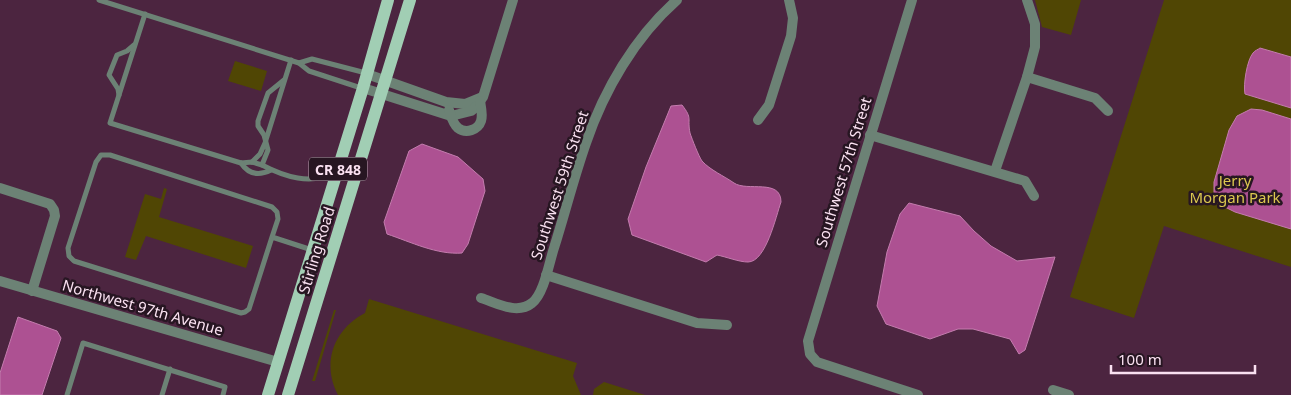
<svg xmlns="http://www.w3.org/2000/svg" width="1291" height="395" font-family="'Noto Sans',sans-serif">
<style>
.green{fill:#504604}
.water{fill:#ad5192;stroke:#c47cae}
.lines{fill:none;stroke-linecap:round;stroke-linejoin:round}
.service{stroke:#6c8275;stroke-width:5}
.minor{stroke:#6c8275;stroke-width:10}
.primary{stroke:#a1ceb4;stroke-width:12}
.labels{text-anchor:middle;dominant-baseline:central;stroke-width:5;stroke-linejoin:round;paint-order:stroke}
.shield{fill:#271622;stroke:#bba4b3;stroke-width:1}
.shield-label{font-size:14px;font-weight:bold;fill:#fae1f1}
.street-label{font-size:15px;fill:#fae1f1;stroke:#271622}
.park-label{font-size:15px;fill:#dbc74f;stroke:#271622}
</style>
<rect width="100%" height="100%" fill="#4c2540"/>
<!-- green -->
<g class="green">
<polygon points="1035,0 1081,0 1071,35 1042,27"/>
<polygon points="1164,0 1291,0 1291,267 1164,226 1134,318 1070,297"/>
<polygon points="235,61 267,71 261,91 228,81"/>
<polygon points="164,188 167,189 159,217 253,246 246,268 146,236 136,260 125,257 145,194 161,199"/>
<path d="M369,299L577,363L573,376L581,395H338C321,363 334,329 365,313Z"/>
<polygon points="334,310 336,310 315,381 312,381"/>
<polygon points="604,382 645,395 593,395 594,389"/>
</g>
<!-- water -->
<g class="water">
<path d="M1260,48L1291,57V108L1245,94C1243,85 1247,60 1253,53C1254,51 1259,49 1260,48Z"/>
<path d="M682,105C693,119 687,118 690,133C692,139 699,157 702,161C710,170 724,176 734,183C747,192 781,178 781,202C776,216 766,262 748,262C739,262 727,257 717,255L706,262L632,235L628,219L646,167L671,106Z"/>
<polygon points="1251,109 1262,110 1291,119 1291,229 1235,212 1221,205 1214,194 1214,182 1229,130 1237,116"/>
<path d="M422,144L458,157L483,179L485,191L468,244L462,253C437,255 411,242 387,234L384,222L409,151Z"/>
<polygon points="909,203 960,216 974,231 991,246 1017,261 1055,257 1025,350 1019,354 1010,339 973,329 958,329 930,339 886,324 877,306 887,252 900,214"/>
<polygon points="18,317 57,331 61,338 42,395 0,395 0,373"/>
</g>
<g class="lines">
<!-- service -->
<g class="service">
<polyline points="99,0 299,63 309,71 361,88"/>
<polyline points="145,14 110,123 241,163 252,162 262,165 268,150 264,135 258,126 258,121 268,93 284,80"/>
<polyline points="299,63 312,59 366,73"/>
<polyline points="119,95 118,89 109,75 117,55 127,51 134,45"/>
<polyline points="252,162 260,154 265,143 291,60"/>
<path d="M241,163C249,175 259,176 271,170"/>
<path d="M262,165C285,177 310,185 335,173"/>
<polyline points="272,237 278,219 277,212 272,207 110,155 101,155 96,162 68,248 69,256 74,261 241,313 245,312 249,309 272,237 312,250"/>
<polyline points="67,395 83,343 225,387 223,395"/>
<polyline points="162,395 170,369"/>
</g>
<!-- minor -->
<g class="minor">
<polyline points="912,0 808,341 810,354 817,362 918,395"/>
<polyline points="367,74 446,102 465,104 482,97"/>
<polyline points="1027,77 1095,98 1108,111"/>
<polyline points="363,88 451,116 471,111 476,107 483,97 513,0"/>
<path d="M449,110C451,116 453,124 458,128C466,134 478,130 481,121C483,115 481,107 480,101"/>
<polyline points="758,120 769,105 791,36 793,18 789,0"/>
<polyline points="870,135 1025,181 1034,196"/>
<polyline points="995,171 1027,77 1035,47 1035,24 1027,0"/>
<polyline points="0,188 50,204 54,210 55,216 32,291"/>
<polyline points="546,275 697,323 727,325"/>
<polyline points="0,281 278,362"/>
<path d="M481,298C497,303 517,315 532,303C544,294 549,263 554,248C565,213 574,177 586,143C604,90 635,37 677,0"/>
<polyline points="1053,390 1069,395"/>
</g>
<!-- primary -->
<g class="primary">
<polyline points="268,395 363,88 388,0"/>
<polyline points="288,395 410,0"/>
</g>
</g>
<g class="labels">
<!-- shield labels -->
<rect class="shield" x="309" y="157.5" width="58" height="23" rx="4"/>
<g class="shield-label">
<text x="338" y="169">CR 848</text>
</g>
<!-- street labels -->
<g class="street-label">
<text transform="translate(843 172) rotate(-73)">Southwest 57th Street</text>
<text transform="translate(559 185) rotate(-72)">Southwest 59th Street</text>
<text transform="translate(316 250) rotate(-73)">Stirling Road</text>
<text transform="translate(143 307) rotate(16)">Northwest 97th Avenue</text>
</g>
<!-- park labels -->
<g class="park-label">
<text x="1235" y="180">Jerry<tspan x="1235" dy="17">Morgan Park</tspan></text>
</g>
</g>
<!-- scale -->
<path d="M1111 365v8h144v-8" fill="none" stroke="#fae1f1" stroke-width="2.5"/>
<text x="1118" y="365" font-size="15" fill="#fae1f1" stroke="#271622" stroke-width="4" paint-order="stroke">100 m</text>
</svg>
